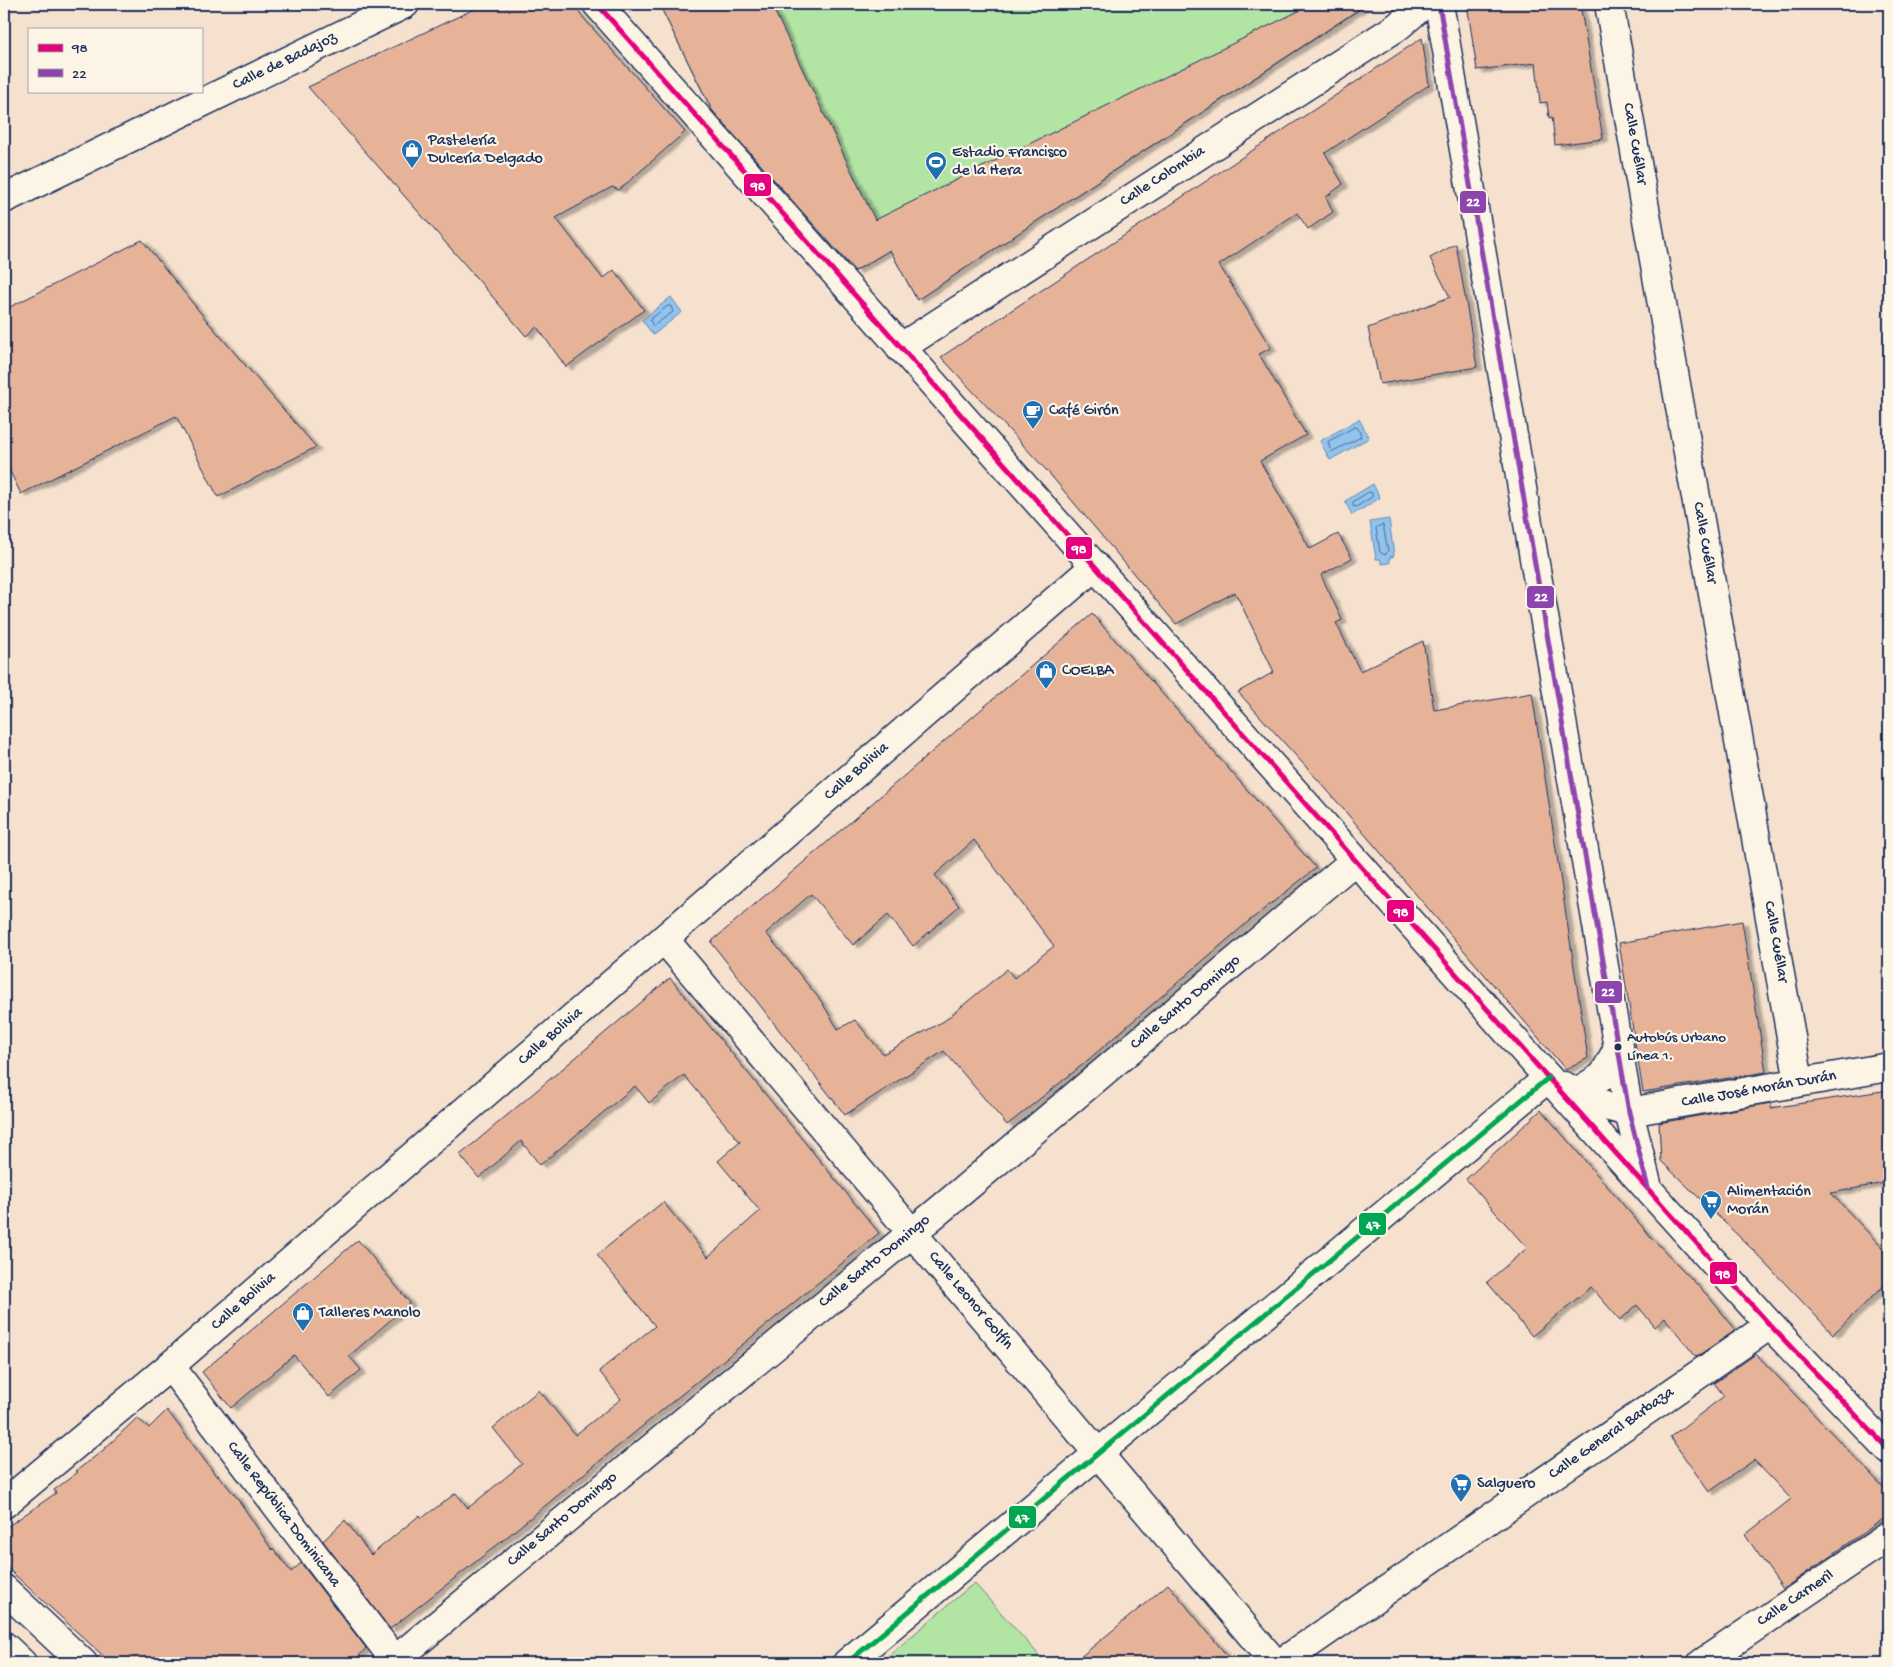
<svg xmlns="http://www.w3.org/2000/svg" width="1893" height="1667" font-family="'Gochi Hand',sans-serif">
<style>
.green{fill:#b2e4a4;stroke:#668a81}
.water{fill:#91c3ed;stroke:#6288b4}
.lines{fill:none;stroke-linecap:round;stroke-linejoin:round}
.shore{stroke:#4a6a97;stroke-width:1}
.building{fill:#e6b399;stroke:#1b2f5e;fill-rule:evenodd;filter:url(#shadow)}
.street-casing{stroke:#1b2f5e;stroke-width:31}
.secondary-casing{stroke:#1b2f5e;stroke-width:31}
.street{stroke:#fcf5e5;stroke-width:28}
.secondary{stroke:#fcf5e5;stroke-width:28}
.bus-1-casing{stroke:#fcf5e5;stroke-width:9}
.bus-2-casing{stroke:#fcf5e5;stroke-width:9}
.bus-3-casing{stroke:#fcf5e5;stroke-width:9}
.bus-1{stroke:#e5007d;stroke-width:5}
.bus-2{stroke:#8e44ad;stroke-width:5}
.bus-3{stroke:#00a651;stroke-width:5}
.bus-dot{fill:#1b2f5e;stroke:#fcf5e5;stroke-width:2}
.labels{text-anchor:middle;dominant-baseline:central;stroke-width:4.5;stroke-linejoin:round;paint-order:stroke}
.bus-label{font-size:15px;fill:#1b2f5e;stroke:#fcf5e5;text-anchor:start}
.street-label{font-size:16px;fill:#1b2f5e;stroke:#fcf5e5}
.poi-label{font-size:16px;fill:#1b2f5e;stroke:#fcf5e5;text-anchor:start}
.line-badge{stroke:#fcf5e5;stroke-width:2}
.badge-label{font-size:14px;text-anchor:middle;font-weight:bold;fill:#fff}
</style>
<defs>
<filter id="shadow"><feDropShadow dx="5.5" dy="3" stdDeviation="1" flood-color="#0004"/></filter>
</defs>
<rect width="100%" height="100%" fill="#f5e1ce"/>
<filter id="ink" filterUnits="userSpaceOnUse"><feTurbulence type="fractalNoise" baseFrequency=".02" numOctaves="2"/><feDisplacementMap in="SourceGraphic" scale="10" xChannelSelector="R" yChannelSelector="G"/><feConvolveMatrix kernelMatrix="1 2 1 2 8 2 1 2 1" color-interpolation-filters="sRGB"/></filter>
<g filter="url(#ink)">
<!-- green -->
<g class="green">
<polygon points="659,4 1368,4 917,300 890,250 854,272 712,111"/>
<polygon points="974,1583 1046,1663 880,1663"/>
</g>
<!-- water -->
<g class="water">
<polygon points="671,297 682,312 653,335 642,320"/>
<polygon points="1359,419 1369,438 1330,460 1320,441"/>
<polygon points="1373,484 1380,498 1352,515 1345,501"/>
<polygon points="1389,519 1394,556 1390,557 1390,563 1382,564 1380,559 1376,559 1370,522"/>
</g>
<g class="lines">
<!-- shore -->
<g class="shore">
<polygon points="668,306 671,306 673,312 653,326 650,320"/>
<polygon points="1355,427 1358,428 1361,437 1331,452 1328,442"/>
<polygon points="1369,492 1372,493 1372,497 1356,507 1353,506 1353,502"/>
<polygon points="1383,525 1388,551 1385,555 1380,552 1376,528"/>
</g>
</g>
<!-- building -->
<g class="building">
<polygon points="485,4 571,4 685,132 619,190 612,187 556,218 603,279 614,270 644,310 566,367 537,327 526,336 468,268 308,87"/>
<polygon points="659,4 771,4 875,220 1313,4 1367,4 917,300 890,250 855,271 712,110"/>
<polygon points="1467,4 1580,4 1603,139 1555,145 1552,117 1549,118 1547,102 1540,103 1536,63 1477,70"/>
<polygon points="1422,38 1429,85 1325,153 1343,184 1326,197 1333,212 1308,229 1297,213 1219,265 1271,348 1259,354 1306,435 1260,461 1310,549 1338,534 1352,558 1321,575 1342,620 1336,623 1360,671 1423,641 1434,710 1532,693 1588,1058 1566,1070 1327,790 1238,692 1274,672 1235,592 1176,624 1048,472 941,357"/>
<polygon points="142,240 207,321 316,447 218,497 176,416 21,494 4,459 4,310"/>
<polygon points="1456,244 1477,367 1380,384 1368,328 1450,297 1430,258"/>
<path d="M1092,614L1316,868L1249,921L1081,1066L1007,1125L944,1051L845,1115L711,942ZM974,840L1054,946L1014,978L1007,969L944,1021L883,1054L855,1020L838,1029L821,1001L766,933L811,894L853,945L888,915L913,946L959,906L935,875Z"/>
<polygon points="1742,921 1766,1072 1643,1092 1619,943"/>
<polygon points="670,978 879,1233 497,1545 390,1629 323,1541 345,1520 371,1555 420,1515 422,1518 456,1493 468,1508 522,1464 493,1428 539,1390 575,1435 621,1399 599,1371 655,1326 597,1255 663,1202 708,1257 760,1211 718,1161 740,1142 684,1075 649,1103 635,1086 540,1165 521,1141 479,1178 460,1155"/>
<polygon points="1889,1090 1889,1182 1831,1193 1889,1255 1889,1281 1833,1334 1753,1250 1661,1161 1659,1123 1771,1103 1771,1108"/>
<polygon points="1541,1110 1651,1237 1708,1296 1736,1330 1696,1357 1665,1318 1655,1327 1637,1305 1620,1320 1591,1287 1532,1336 1487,1282 1527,1248 1466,1179"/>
<polygon points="358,1240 410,1303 349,1356 361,1370 329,1397 294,1355 231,1408 202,1372"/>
<polygon points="1756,1354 1889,1493 1889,1515 1783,1589 1745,1535 1791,1499 1754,1460 1709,1492 1670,1437 1724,1396 1714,1383"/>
<polygon points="167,1410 217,1477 218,1475 238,1499 272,1550 273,1548 291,1572 301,1563 366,1648 353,1663 111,1663 4,1565 4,1529 56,1493 54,1490 78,1472 76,1471 101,1452 137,1418 149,1428"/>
<polygon points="1168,1584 1233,1663 1073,1663 1141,1607"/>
</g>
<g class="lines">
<!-- street casing -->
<g class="street-casing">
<g id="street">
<polyline points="597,4 1534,1062 1770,1325 1889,1450"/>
<polyline points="1439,4 1629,1112 1647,1184"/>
<polyline points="1609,4 1799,1082"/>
<polyline points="900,348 1397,27 1424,4"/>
<polyline points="664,939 1275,1663"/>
<polyline points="1564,1086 1577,1092 1603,1076 1619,1046"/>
<polyline points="1577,1092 1609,1107 1629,1112 1889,1067"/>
<polyline points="170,1366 397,1663"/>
<polyline points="4,1504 170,1366 1095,566"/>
<polyline points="4,1589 83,1663"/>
<polyline points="4,1646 22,1663"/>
<polyline points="394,1661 948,1203 1354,861"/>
<polyline points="847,1663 1548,1078"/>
<polyline points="1281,1663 1770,1325"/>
<polyline points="1702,1663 1889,1536"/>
</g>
</g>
<!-- secondary casing -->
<g class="secondary-casing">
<polyline id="secondary" points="4,199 405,4"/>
</g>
<!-- street -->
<use href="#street" class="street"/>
<!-- secondary -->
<use href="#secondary" class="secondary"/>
<!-- bus-1 casing -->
<g class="bus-1-casing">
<polyline id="bus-1" points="597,4 1534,1062 1770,1325 1889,1450"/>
</g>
<!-- bus-2 casing -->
<g class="bus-2-casing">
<polyline id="bus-2" points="1439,4 1629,1112 1648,1188"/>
</g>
<!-- bus-3 casing -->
<g class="bus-3-casing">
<polyline id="bus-3" points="847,1663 1548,1078"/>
</g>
<!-- bus-1 -->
<use href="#bus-1" class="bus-1"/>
<!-- bus-2 -->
<use href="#bus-2" class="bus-2"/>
<!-- bus-3 -->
<use href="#bus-3" class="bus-3"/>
</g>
</g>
<!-- icons -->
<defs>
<g id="shop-pin" transform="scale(1.125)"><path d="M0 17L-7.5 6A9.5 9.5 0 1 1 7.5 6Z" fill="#1f6fb2" stroke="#fcf5e5"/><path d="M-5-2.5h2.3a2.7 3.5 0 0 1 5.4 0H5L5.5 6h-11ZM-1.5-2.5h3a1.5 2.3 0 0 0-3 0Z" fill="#fff"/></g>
<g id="stadium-pin" transform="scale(1.125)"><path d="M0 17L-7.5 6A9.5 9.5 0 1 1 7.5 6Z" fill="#1f6fb2" stroke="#fcf5e5"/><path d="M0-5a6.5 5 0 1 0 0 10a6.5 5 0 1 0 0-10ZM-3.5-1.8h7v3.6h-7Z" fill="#fff"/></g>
<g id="cafe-pin" transform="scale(1.125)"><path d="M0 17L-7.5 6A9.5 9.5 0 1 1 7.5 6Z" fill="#1f6fb2" stroke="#fcf5e5"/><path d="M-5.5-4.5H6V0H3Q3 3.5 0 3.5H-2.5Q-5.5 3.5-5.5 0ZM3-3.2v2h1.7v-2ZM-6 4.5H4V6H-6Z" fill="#fff"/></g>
<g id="supermarket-pin" transform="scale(1.125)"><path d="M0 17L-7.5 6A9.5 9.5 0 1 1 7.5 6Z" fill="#1f6fb2" stroke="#fcf5e5"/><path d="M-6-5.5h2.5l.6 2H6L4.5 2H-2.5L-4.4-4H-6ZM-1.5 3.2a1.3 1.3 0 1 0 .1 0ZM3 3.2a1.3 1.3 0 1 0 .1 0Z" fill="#fff"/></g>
</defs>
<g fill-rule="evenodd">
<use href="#shop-pin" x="412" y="150"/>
<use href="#stadium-pin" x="936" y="162"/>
<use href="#cafe-pin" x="1033" y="411"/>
<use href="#shop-pin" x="1046" y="671"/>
<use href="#supermarket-pin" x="1711" y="1201"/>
<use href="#shop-pin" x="303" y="1313"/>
<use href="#supermarket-pin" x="1461" y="1484"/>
</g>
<!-- markers -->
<circle class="bus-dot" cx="1618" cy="1047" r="4.5"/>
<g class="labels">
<!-- bus labels -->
<g class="bus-label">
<text x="1627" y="1038">Autobús Urbano<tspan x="1627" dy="18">Línea 1.</tspan></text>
</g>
<!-- street labels -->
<g class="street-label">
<text transform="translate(285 62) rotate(-26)">Calle de Badajoz</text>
<text transform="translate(1634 144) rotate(80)">Calle Cuéllar</text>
<text transform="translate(1163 177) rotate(-33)">Calle Colombia</text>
<text transform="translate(1704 543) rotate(80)">Calle Cuéllar</text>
<text transform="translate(857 772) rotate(-41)">Calle Bolivia</text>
<text transform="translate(1775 942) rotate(80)">Calle Cuéllar</text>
<text transform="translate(1186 1003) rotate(-40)">Calle Santo Domingo</text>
<text transform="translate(551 1037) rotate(-41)">Calle Bolivia</text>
<text transform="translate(1759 1090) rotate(-10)">Calle José Morán Durán</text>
<text transform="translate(875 1262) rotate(-39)">Calle Santo Domingo</text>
<text transform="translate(970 1301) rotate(50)">Calle Leonor Golfín</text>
<text transform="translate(244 1302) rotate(-41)">Calle Bolivia</text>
<text transform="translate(1612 1434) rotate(-35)">Calle General Barbaza</text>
<text transform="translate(283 1515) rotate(53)">Calle República Dominicana</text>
<text transform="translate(563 1520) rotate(-40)">Calle Santo Domingo</text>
<text transform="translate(1796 1599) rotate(-34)">Calle Carneril</text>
</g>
<!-- poi labels -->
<g class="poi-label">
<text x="428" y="141">Pastelería<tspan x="428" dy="18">Dulcería Delgado</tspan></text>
<text x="952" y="153">Estadio Francisco<tspan x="952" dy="18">de la Hera</tspan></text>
<text x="1049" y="411">Café Girón</text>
<text x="1062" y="671">COELBA</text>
<text x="1727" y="1192">Alimentación<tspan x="1727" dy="18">Morán</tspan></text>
<text x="319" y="1313">Talleres Manolo</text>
<text x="1477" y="1484">Salguero</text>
</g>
</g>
<g class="line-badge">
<rect x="743" y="173" width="29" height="24" rx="5" fill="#e5007d"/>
<rect x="1459" y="190" width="28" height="24" rx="5" fill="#8e44ad"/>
<rect x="1065" y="536" width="28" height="24" rx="5" fill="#e5007d"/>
<rect x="1526" y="585" width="29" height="24" rx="5" fill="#8e44ad"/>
<rect x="1386" y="899" width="29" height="24" rx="5" fill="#e5007d"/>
<rect x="1594" y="980" width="29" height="24" rx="5" fill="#8e44ad"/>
<rect x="1358" y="1212" width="29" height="24" rx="5" fill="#00a651"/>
<rect x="1709" y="1261" width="29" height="24" rx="5" fill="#e5007d"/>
<rect x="1008" y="1505" width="29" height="24" rx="5" fill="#00a651"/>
</g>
<g class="badge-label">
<text x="758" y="190">98</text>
<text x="1473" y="206">22</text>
<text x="1079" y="553">98</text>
<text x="1541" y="601">22</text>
<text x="1401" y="916">98</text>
<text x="1608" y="996">22</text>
<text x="1373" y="1229">47</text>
<text x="1723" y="1278">98</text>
<text x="1022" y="1522">47</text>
</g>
<!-- margin -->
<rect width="1893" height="1667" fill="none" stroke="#fcf5e5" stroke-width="20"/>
<rect x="10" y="10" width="1873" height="1647" fill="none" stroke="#1b2f5e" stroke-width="2" filter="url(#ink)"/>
<!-- legend -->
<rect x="28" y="28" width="175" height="65" fill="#fcf5e5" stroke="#a2a6af"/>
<rect x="38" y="44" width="25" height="8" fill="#e5007d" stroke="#a2a6af"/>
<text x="72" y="52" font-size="15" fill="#1b2f5e">98</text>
<rect x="38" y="69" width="25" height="8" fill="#8e44ad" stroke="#a2a6af"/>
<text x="72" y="78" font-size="15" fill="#1b2f5e">22</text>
</svg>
